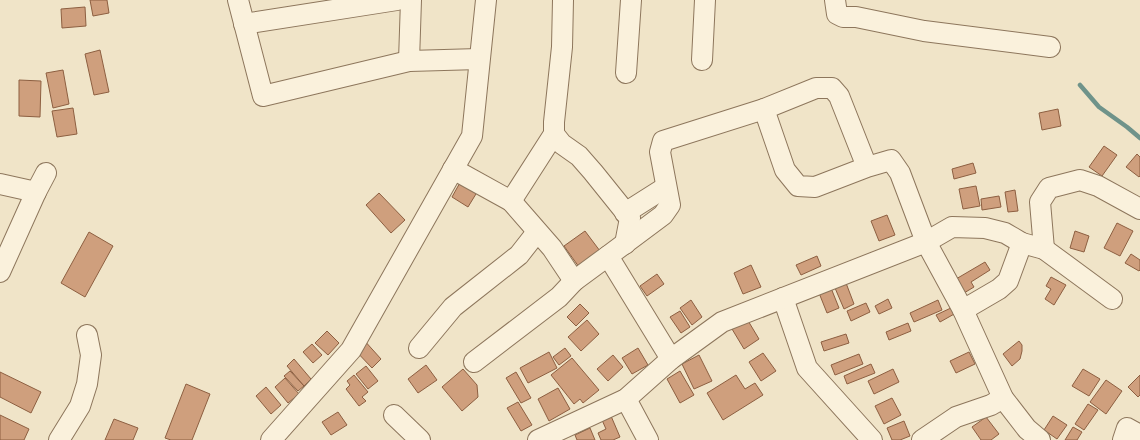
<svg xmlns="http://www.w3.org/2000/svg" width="1140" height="440" font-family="'Roboto Serif',serif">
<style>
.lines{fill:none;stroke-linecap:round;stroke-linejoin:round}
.stream{stroke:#6f938a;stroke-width:4.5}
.building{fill:#cf9f7d;stroke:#8d5f41}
.minor-casing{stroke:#8d765c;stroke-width:22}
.minor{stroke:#faf1dc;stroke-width:20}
</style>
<rect width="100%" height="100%" fill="#f0e4c8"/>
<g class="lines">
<!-- stream -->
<polyline class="stream" points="1080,85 1099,107 1127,127 1140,138"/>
</g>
<!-- building -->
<g class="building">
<polygon points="90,0 107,0 109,13 93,16"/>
<polygon points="85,7 86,26 62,28 61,9"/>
<polygon points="100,50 109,92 94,95 85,54"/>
<polygon points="63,70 69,104 53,108 46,73"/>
<polygon points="19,80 41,81 40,117 19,116"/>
<polygon points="73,108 77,134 57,137 52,111"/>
<polygon points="1058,109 1061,126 1042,130 1039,113"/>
<polygon points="1104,146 1117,155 1102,176 1089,167"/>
<polygon points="1137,154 1140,157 1140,176 1139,177 1126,167"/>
<polygon points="973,163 976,173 954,179 952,169"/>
<polygon points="462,179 479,189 468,207 452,197"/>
<polygon points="976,186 980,206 963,209 959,189"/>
<polygon points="1015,190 1018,211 1008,212 1005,192"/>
<polygon points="379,193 405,220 391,233 366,205"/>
<polygon points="999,196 1001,207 982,210 981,199"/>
<polygon points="887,215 895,235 879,241 871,221"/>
<polygon points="1117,223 1133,231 1120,256 1104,248"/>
<polygon points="585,231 600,251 579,267 564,246"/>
<polygon points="1075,231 1089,236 1084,252 1070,248"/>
<polygon points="89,232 113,246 85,297 61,283"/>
<polygon points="1131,254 1140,260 1140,270 1139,271 1125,263"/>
<polygon points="817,256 821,266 801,275 796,265"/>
<polygon points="985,262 990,270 971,282 974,287 964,293 956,279"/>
<polygon points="751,265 761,287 743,294 734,273"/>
<polygon points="657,274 664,284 647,296 640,286"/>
<polygon points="1051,277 1066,285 1054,305 1045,299 1051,289 1046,286"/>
<polygon points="846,283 854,304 844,309 835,288"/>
<polygon points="831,288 839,308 827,313 819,293"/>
<polygon points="888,299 892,308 879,314 875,306"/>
<polygon points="691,300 702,317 692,325 680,308"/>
<polygon points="938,300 942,310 914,322 910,313"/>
<polygon points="866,303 870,312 851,321 847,311"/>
<polygon points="580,304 589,313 576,326 567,317"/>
<polygon points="953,307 956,313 940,322 936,315"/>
<polygon points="680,311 690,327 681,333 670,317"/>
<polygon points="747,319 759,339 744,349 732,329"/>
<polygon points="587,320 599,334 581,351 568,337"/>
<polygon points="908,323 911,331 889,340 886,332"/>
<polygon points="327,331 339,343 328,355 315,343"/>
<polygon points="846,334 849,343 824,351 821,342"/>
<polygon points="363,339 381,359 372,368 353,348"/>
<polygon points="1019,341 1022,345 1022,351 1020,359 1012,366 1003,354"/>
<polygon points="312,344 322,355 313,363 303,352"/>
<polygon points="565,348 571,356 559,365 553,357"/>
<polygon points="638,348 648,365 632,374 622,358"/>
<polygon points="549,352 557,368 528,383 520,368"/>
<polygon points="969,352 975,364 956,373 950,361"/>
<polygon points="763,353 776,371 761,381 749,362"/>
<polygon points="859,354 863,364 835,375 831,365"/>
<polygon points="613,355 623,367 608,381 597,369"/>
<polygon points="699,355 712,381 694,389 682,364"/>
<polygon points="572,358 599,390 583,403 580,399 574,404 551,375"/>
<polygon points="294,359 311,379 304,386 287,366"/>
<polygon points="871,364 875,373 847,384 844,376"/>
<polygon points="426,365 437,380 418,393 408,379"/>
<polygon points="366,366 378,381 368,389 356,374"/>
<polygon points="463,369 477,385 478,397 462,411 442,387"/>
<polygon points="893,369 899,382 874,394 868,381"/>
<polygon points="1083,369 1100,379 1089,396 1072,386"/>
<polygon points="290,371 304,386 298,391 284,376"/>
<polygon points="680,371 694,395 680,403 667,379"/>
<polygon points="0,372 41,392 31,413 0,397"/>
<polygon points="516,372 531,398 521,403 506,378"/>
<polygon points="354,375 368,392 362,397 366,401 359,406 346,389 350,385 347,381"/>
<polygon points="736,375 745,389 755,383 763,395 723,420 707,393"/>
<polygon points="1140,375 1140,395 1138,397 1128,387"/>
<polygon points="285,378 299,394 288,403 275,387"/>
<polygon points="1106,380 1122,391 1106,414 1090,402"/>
<polygon points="186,384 210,394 192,440 171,440 165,438"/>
<polygon points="266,387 281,405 271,414 256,396"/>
<polygon points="558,388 570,409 549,421 538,399"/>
<polygon points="892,398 901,415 884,424 875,406"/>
<polygon points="518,402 532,425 521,431 507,408"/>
<polygon points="1088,404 1098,410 1084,430 1075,424"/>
<polygon points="338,412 347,425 331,435 322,422"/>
<polygon points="0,415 29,429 24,440 0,440"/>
<polygon points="611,416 620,437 613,440 601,440 598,433 606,429 602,420"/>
<polygon points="1053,416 1067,425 1057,439 1044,430"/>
<polygon points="986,417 999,434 991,440 981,440 972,427"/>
<polygon points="114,419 138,428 133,440 105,440"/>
<polygon points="904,421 910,436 900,440 892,440 887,428"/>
<polygon points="1073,427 1082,432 1077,440 1065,440"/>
<polygon points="590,428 595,440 577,440 575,435"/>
</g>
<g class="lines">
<!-- minor casing -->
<g class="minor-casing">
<g id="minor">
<polyline points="238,0 263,96 409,61 479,59"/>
<polyline points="563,0 562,47 554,122 554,134 562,144 579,156 593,172 630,218 625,244"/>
<polyline points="835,0 837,14 843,17 856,17 924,31 1050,47"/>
<polyline points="244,24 397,0"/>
<polyline points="702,60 705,0"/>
<polyline points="409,61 411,0"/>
<polyline points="626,73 631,0"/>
<polyline points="867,167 839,96 832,88 816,88 764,109 785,170 798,186 815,187 867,167 891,160 900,173 926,242 963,310 1003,398 1027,429 1040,440"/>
<polyline points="453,169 511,201 552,248 574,281"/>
<polyline points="0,184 36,192"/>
<polyline points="511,201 554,134"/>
<polyline points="625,213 666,187"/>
<polyline points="1044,249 1040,202 1049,188 1080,180 1098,186 1140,209"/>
<polyline points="0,272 36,192 46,173"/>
<polyline points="783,298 807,368 872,440"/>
<polyline points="963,310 999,289 1008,281 1022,243"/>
<polyline points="419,348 453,307 519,255 537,232"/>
<polyline points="671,359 608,256 663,215 670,205 660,152 663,141 764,109"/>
<polyline points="474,362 559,297 574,281 608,256"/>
<polyline points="626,399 648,440"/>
<polyline points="394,415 420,440"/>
<polyline points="59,440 80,406 87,384 91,355 87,335"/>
<polyline points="271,440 351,350 472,136 486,0"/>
<polyline points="538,440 626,399 671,359 722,322 926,242 952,227 985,228 1005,233 1022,243 1044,249 1112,299"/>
<polyline points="922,440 956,417 991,405 1003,398"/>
<polyline points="1123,440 1127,428 1140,435"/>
</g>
</g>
<!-- minor -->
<use href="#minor" class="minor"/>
</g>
</svg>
